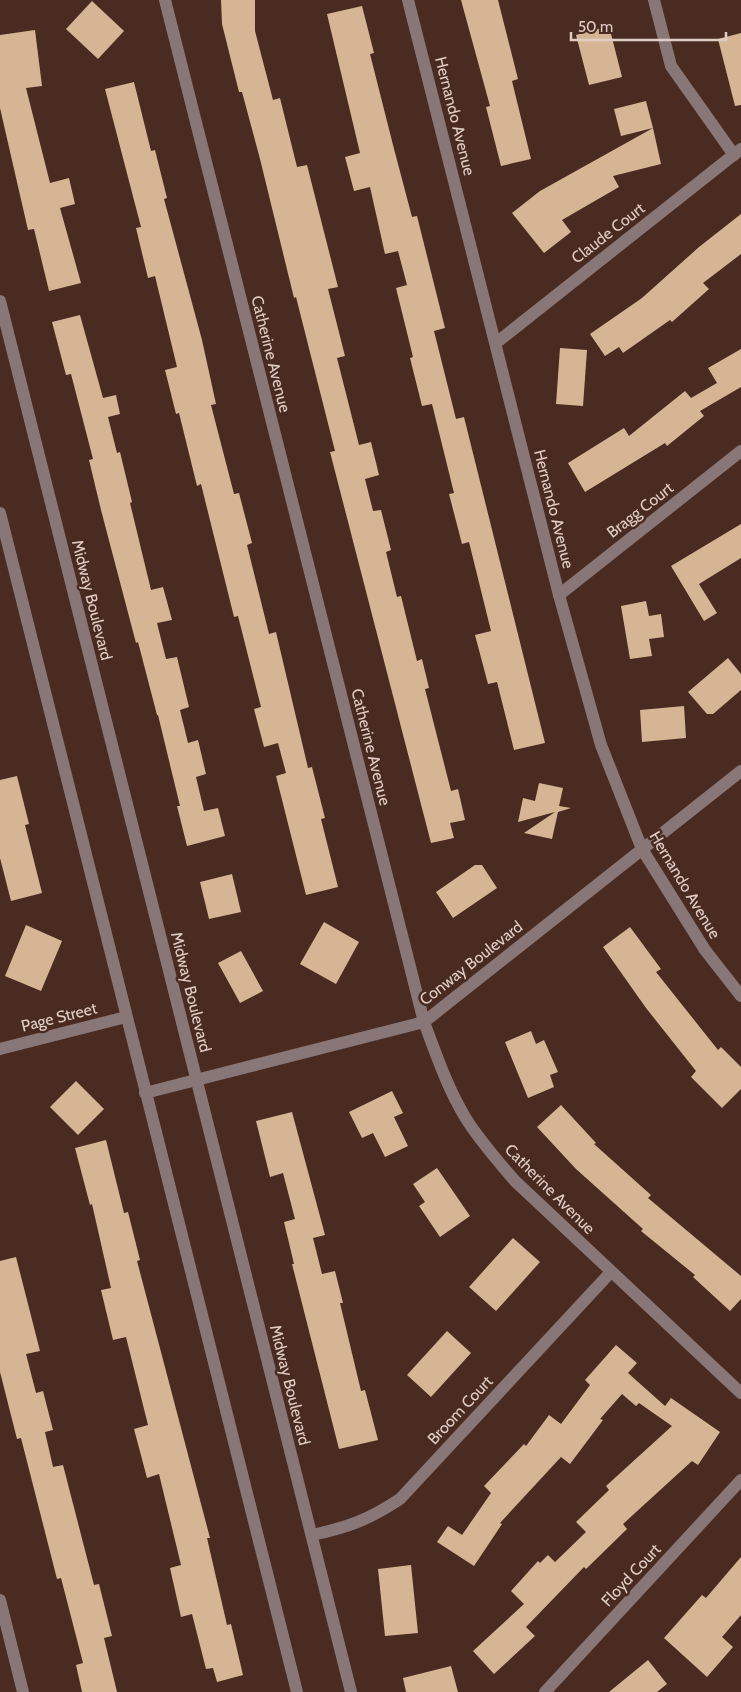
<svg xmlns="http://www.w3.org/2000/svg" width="741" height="1692" font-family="Cabin,sans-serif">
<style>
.building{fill:#d6b595}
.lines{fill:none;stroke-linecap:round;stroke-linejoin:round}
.minor{stroke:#897778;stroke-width:12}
.labels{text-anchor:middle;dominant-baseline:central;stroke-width:5;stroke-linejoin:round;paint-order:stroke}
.street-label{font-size:16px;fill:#e1cdc6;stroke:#492b21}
</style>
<rect width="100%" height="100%" fill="#492b21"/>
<!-- building -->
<g class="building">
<polygon points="221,0 255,0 255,31 273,100 280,98 297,167 307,165 338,287 328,289 345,356 337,358 359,445 371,442 379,475 365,479 373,511 381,510 391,550 386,552 397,597 401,596 417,661 422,659 429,688 425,689 451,791 458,789 465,820 450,823 454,838 431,843 330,452 335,451 296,297 294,298 260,159 242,92 239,92 222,24"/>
<polygon points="461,0 498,0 518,79 512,81 531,159 501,166 486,107 490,106"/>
<polygon points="92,1 124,31 98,59 66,29"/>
<polygon points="362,6 374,53 370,54 393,145 412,217 417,216 445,328 434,331 456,419 464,417 545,743 514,750 497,682 488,684 475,635 491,631 469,542 462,544 449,494 454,493 432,404 422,406 410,358 413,357 396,288 407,285 398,251 385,254 370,187 354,191 345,157 360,153 327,14"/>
<polygon points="609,26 622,77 589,85 576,35"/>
<polygon points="35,30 42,86 26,88 50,183 69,178 75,204 60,208 81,283 49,291 34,229 28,230 0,108 0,35"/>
<polygon points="741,33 741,105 735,106 718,39"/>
<polygon points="134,82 151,151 155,150 167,198 164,199 202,340 216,404 211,405 234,494 239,493 252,543 247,545 269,634 276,632 308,768 312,767 325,818 321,819 338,887 306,895 276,776 286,773 278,743 264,747 254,709 261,707 238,616 234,617 201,484 197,486 179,413 176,414 165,370 177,367 155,276 148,278 136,228 141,227 105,89"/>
<polygon points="646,101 653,128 621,136 614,109"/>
<polygon points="653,128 661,164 613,176 619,187 562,220 571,232 544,253 512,213 540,191"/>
<polygon points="741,214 741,254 703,283 709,289 672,322 670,320 623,353 619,347 605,356 590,334 642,298 699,247"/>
<polygon points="80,315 103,398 116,395 120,414 108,417 117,453 120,452 132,502 130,503 151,590 163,587 172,620 157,623 166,659 177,657 189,707 180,710 188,743 198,740 206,774 196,777 204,811 218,808 225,836 187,846 177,806 180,806 158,715 157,715 138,642 136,643 101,510 89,460 93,459 71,374 66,375 52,322"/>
<polygon points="560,348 587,350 583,406 556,404"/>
<polygon points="741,349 741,387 700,411 704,416 667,446 665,443 585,492 568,463 624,428 629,436 685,391 691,398 717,383 708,368"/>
<polygon points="741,524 741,558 699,584 717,613 704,621 671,566"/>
<polygon points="646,601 649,616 661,614 664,637 649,639 652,656 630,659 621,606"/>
<polygon points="728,658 741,674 741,690 713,714 707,714 688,692"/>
<polygon points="684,706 686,738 642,742 640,710"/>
<polygon points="17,776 29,824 25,825 42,893 11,901 0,858 0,780"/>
<polygon points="539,783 563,788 559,806 571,808 558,812 552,839 524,833 555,812 518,822 523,798 535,801"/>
<polygon points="475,865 482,865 497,888 453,918 436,892"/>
<polygon points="232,874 241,912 209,919 200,882"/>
<polygon points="324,922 359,942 336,984 300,964"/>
<polygon points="26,925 62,941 41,991 5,976"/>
<polygon points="630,927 661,969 656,972 718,1050 721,1047 741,1067 741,1089 722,1108 691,1077 696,1071 646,1008 603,947"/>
<polygon points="241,951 263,991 240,1003 218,963"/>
<polygon points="531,1031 536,1044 544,1040 558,1072 550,1075 554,1087 528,1098 505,1042"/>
<polygon points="76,1081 104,1109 78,1135 50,1107"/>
<polygon points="392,1091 403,1113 394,1117 408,1146 385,1157 373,1133 362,1138 349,1112"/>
<polygon points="561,1105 596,1143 594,1144 651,1195 648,1198 741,1276 741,1299 730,1311 693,1277 695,1275 641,1231 643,1229 576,1169 537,1127"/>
<polygon points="292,1112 325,1235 313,1238 322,1274 335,1271 343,1303 340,1303 361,1391 365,1390 378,1440 339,1449 292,1264 294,1264 284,1222 295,1219 283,1173 270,1177 256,1121"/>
<polygon points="106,1140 124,1213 128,1212 140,1260 137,1261 210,1538 207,1538 227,1625 231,1624 243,1675 217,1682 213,1668 206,1669 192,1614 181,1617 170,1568 181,1565 159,1474 147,1478 134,1429 148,1425 126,1337 113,1340 101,1290 111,1288 92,1204 90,1205 75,1148"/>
<polygon points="437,1168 470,1216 440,1237 419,1206 425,1202 413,1184"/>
<polygon points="513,1238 540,1262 496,1311 469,1287"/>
<polygon points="16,1257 40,1351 26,1354 36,1393 43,1391 53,1430 45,1432 53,1467 63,1465 94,1585 99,1584 112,1636 104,1638 117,1692 82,1692 76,1665 83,1663 61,1578 57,1579 21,1438 17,1439 0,1372 0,1261"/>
<polygon points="447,1331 471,1353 431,1397 407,1375"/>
<polygon points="616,1345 637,1363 628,1373 665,1406 671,1398 720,1432 698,1465 692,1461 623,1524 627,1529 586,1569 584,1567 526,1627 535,1636 494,1674 473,1651 524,1604 511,1591 538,1561 540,1563 548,1555 555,1562 586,1532 576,1522 609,1490 606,1486 672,1426 639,1403 636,1406 622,1394 600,1419 603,1420 570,1464 561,1457 500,1523 502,1524 474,1566 437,1542 448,1526 462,1535 491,1493 484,1486 524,1444 526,1446 549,1415 561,1424 590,1385 585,1380"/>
<polygon points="741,1557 741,1615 722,1637 733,1647 707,1677 664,1638 702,1595 706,1598"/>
<polygon points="411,1565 418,1633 385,1636 378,1569"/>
<polygon points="648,1660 667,1684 657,1692 609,1692"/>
<polygon points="451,1666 458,1692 406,1692 403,1678"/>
</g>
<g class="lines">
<!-- minor -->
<g class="minor">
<path d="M165,0L424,1022C436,1054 447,1087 465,1117C479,1140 497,1160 515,1181L741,1393"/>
<polyline points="408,0 559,595 601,745 642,849 705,950 741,996"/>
<polyline points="654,0 671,66 734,155"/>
<polyline points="0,301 351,1692"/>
<polyline points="496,343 741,149"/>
<polyline points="0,513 297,1692"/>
<polyline points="559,595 741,451"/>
<polyline points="0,1049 126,1017"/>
<polyline points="145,1093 424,1022 741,771"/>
<path d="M312,1535C349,1527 368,1520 400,1499L611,1272"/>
<polyline points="0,1600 23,1692"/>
<polyline points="545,1692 741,1480"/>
</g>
</g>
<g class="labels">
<!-- street labels -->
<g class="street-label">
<text transform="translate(455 116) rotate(76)">Hernando Avenue</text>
<text transform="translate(608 233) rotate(-38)">Claude Court</text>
<text transform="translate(271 354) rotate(76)">Catherine Avenue</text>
<text transform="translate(554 509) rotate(76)">Hernando Avenue</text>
<text transform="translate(640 510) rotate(-38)">Bragg Court</text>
<text transform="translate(92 600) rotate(76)">Midway Boulevard</text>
<text transform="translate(371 747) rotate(76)">Catherine Avenue</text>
<text transform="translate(685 885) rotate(59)">Hernando Avenue</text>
<text transform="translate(471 963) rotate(-38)">Conway Boulevard</text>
<text transform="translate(191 992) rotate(76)">Midway Boulevard</text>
<text transform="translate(59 1017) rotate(-14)">Page Street</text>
<text transform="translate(550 1189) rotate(45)">Catherine Avenue</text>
<text transform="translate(290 1385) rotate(76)">Midway Boulevard</text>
<text transform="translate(460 1410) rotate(-47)">Broom Court</text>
<text transform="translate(631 1575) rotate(-47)">Floyd Court</text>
</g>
</g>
<!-- scale -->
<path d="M571 32v8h155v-8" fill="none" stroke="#e1cdc6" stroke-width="2.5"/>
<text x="578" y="32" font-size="15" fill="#e1cdc6" stroke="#492b21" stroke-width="4" paint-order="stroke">50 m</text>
</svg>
